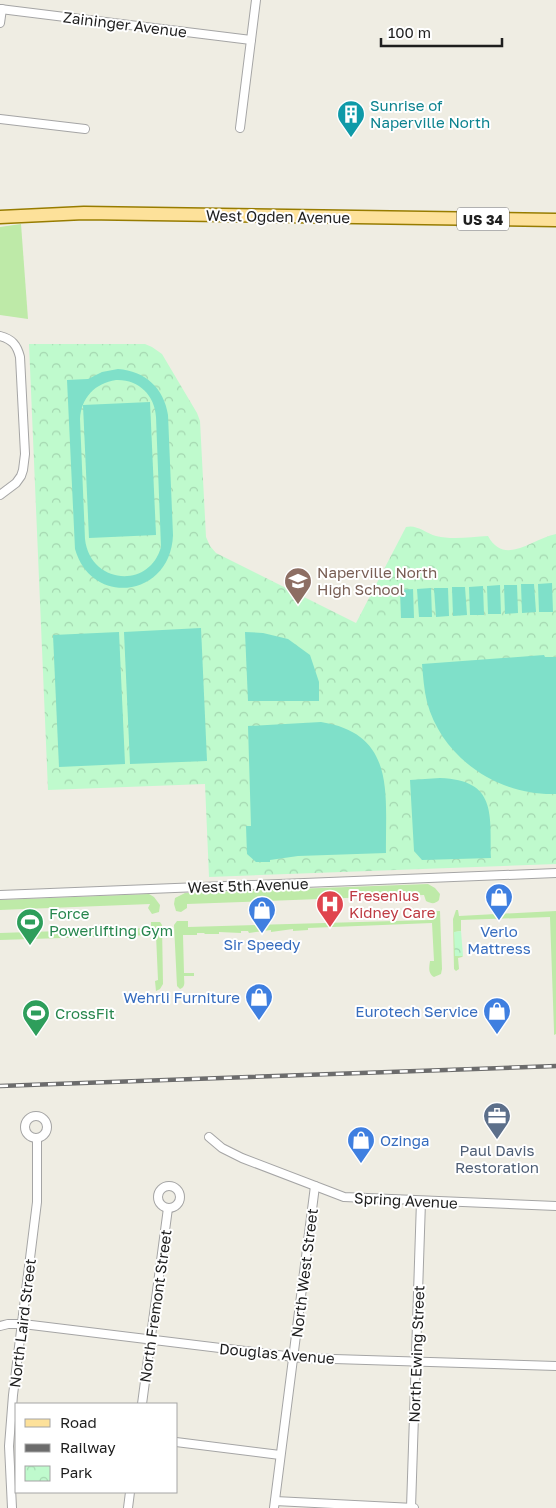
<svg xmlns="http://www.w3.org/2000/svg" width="556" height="1508" font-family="'Golos Text',sans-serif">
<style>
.grass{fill:#beeaa8}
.park{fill:url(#park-crowns)}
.pitch{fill:#7fe0c9;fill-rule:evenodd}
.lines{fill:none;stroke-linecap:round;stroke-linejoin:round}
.street-casing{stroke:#a5a5a5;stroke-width:10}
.primary-casing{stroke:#977c00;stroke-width:15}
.street{stroke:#fff;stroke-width:8}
.primary{stroke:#fde19a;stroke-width:12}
.rail-casing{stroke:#6c6c6c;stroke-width:4.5}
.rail{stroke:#fff;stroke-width:2.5;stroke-dasharray:8;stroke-linecap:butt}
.labels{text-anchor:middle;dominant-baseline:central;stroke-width:4;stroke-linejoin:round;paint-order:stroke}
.shield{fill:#fff;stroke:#626262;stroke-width:1}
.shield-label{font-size:14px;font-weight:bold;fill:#1e1e1e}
.street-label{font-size:15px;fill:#1e1e1e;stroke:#fff}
.culture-label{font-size:15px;fill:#0d838f;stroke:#fff;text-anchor:start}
.education-label{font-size:15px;fill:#785e54;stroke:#fff;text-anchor:start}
.health-label{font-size:15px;fill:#be3a42;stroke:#fff;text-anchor:start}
.leisure-label{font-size:15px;fill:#27864d;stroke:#fff;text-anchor:start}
.shop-label{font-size:15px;fill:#366cbe;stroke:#fff}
.service-label{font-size:15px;fill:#4e5e75;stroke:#fff}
</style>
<defs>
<pattern id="park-crowns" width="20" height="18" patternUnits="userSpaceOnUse" patternTransform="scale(1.25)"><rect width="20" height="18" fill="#bffacd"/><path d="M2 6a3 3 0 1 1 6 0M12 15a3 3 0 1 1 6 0" fill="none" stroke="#a4d6b0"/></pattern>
</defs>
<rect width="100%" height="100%" fill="#efede3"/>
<!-- grass -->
<g class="grass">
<polygon points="21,224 28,319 0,315 0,227"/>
<path d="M428,884L435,888L440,894L439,900C435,904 432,904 426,901L424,895L187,904V908L181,912L176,911L174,904L175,898L185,893Z"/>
<polygon points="149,894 154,897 160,905 159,912 152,914 148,908 150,904 0,910 0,900"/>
<polygon points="456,910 458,910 459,916 556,911 556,1034 554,1035 554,1030 550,917 461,920 461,931 455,932 455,956 463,956 462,957 458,958 459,969 456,971 454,969 453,919"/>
<path d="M430,911H440L442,969L441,974L434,977C428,973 429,968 430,961H434L432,923L308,928V930L293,931V929L271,932V930L249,933L248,931H241V933L219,932V934H205L204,933H197V935H183L184,973H194V976H184C184,982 186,987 180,989L177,986L174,925L177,921H188V927L430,920Z"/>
<polygon points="151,922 160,922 162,925 163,984 160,989 156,991 155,981 158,980 156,935 0,940 0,933 151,928"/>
</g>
<!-- park -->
<g class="park">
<path d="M29,344H145L152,347L162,354L197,413L200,421L206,537L210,546L216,553L356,623L406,527C416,524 426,533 436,536C452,540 471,537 488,536C505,567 533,538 556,534V864L209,877L205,784L48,790Z"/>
<polygon points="461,931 463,956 455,956 454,932"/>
</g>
<!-- pitch -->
<g class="pitch">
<path d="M118,369C145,371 164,388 168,415L173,535C171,597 92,608 75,549L67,380L88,379L102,372ZM116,380C138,379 155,395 156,417L161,547C149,590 90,584 85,539L80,419C81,398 95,383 116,380Z"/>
<polygon points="150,402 156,535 89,538 83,405"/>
<polygon points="552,583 553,612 539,612 538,584"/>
<polygon points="521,584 534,584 536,612 522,613"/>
<polygon points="500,585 501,614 488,614 487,586"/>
<polygon points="504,585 517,585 518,613 505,614"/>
<polygon points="483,586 484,615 470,615 469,587"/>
<polygon points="452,587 465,587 467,615 453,616"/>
<polygon points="431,588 432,617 419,617 417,589"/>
<polygon points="434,588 448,588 449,616 436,617"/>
<polygon points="413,589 414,618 401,618 400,590"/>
<polygon points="201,628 207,761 130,764 124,632"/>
<polygon points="119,632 125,764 59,767 53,635"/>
<polygon points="245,632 263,633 288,639 310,655 319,682 319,701 248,701"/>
<path d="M544,655L545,657H556V794C498,796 442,758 427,702C424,690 423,676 422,664Z"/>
<path d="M321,722C397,734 385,795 386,853L298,856L270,860V862H256L247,854L246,826H251L248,726Z"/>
<path d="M440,778C497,780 490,814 491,858L422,860L414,851L410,780Z"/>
</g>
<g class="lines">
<!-- street casing -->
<g class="street-casing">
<g id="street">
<polyline points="0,9 251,40"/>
<polyline points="0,23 2,9"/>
<polyline points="0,119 85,129"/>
<polyline points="240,128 256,0"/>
<path d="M0,336C12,339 17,345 20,357L25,454L23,470L21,476L16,483L0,495"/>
<polyline points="0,895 556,873"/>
<circle cx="36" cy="1127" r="11"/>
<polyline points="209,1137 222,1148 242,1158 344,1197 556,1206"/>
<circle cx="169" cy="1197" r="11"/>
<polyline points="0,1326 8,1324 23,1324 302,1358 556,1366"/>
<polyline points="142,1404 168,1208"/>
<polyline points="176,1442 280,1455"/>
<polyline points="275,1501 414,1508"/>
<polyline points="12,1508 9,1446 13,1395 37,1202 37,1138"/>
<polyline points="128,1508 130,1492"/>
<polyline points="274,1508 315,1186"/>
<polyline points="411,1508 421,1201"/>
</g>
</g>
<!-- primary casing -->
<g class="primary-casing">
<polyline id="primary" points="0,217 84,213 556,220"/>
</g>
<!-- street -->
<use href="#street" class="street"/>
<!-- primary -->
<use href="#primary" class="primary"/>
<!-- rail casing -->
<g class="rail-casing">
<polyline id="rail" points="0,1086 556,1066"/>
</g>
<!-- rail -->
<use href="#rail" class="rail"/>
</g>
<!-- icons -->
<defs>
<g id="building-pin" transform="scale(1.4375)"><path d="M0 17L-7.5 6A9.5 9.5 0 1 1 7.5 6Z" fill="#0f9aa8" stroke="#fff"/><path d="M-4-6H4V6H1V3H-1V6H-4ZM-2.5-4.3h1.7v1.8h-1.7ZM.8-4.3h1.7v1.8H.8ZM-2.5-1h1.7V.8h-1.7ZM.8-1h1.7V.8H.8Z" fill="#fff"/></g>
<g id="school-pin" transform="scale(1.4375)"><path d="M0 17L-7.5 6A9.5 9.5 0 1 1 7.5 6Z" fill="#8d6e63" stroke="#fff"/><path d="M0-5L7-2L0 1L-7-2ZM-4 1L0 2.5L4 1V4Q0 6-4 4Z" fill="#fff"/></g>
<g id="shop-pin" transform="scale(1.4375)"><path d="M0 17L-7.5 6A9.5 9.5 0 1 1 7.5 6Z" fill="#3f7fe0" stroke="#fff"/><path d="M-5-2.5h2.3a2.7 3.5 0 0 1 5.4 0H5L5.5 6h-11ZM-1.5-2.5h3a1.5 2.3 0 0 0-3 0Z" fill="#fff"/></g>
<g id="hospital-pin" transform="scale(1.4375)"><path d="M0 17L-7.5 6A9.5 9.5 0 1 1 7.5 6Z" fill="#e0444e" stroke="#fff"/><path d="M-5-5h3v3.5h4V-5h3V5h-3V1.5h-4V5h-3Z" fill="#fff"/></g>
<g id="stadium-pin" transform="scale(1.4375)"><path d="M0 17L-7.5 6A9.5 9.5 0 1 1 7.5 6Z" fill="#2e9e5b" stroke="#fff"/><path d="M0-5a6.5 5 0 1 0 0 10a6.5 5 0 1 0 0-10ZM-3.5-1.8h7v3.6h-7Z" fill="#fff"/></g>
<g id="office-pin" transform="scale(1.4375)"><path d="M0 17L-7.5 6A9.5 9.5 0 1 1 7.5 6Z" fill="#5c6f8a" stroke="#fff"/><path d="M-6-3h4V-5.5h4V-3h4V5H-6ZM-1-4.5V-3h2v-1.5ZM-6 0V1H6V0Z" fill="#fff"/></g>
</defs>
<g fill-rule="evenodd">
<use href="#building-pin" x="351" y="114"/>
<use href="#school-pin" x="298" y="581"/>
<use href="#shop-pin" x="499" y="897"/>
<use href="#hospital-pin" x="330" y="904"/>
<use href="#shop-pin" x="262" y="910"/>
<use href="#stadium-pin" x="30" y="922"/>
<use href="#shop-pin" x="259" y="997"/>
<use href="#shop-pin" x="497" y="1011"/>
<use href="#stadium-pin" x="36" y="1013"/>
<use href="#office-pin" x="497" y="1116"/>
<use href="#shop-pin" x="361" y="1140"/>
</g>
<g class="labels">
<!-- shield labels -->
<rect class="shield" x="457" y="207.5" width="52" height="23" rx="4"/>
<g class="shield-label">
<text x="483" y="219">US 34</text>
</g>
<!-- street labels -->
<g class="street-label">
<text transform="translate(125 24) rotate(7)">Zaininger Avenue</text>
<text transform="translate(278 216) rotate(1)">West Ogden Avenue</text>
<text transform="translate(248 885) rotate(-2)">West 5th Avenue</text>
<text transform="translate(406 1200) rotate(3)">Spring Avenue</text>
<text transform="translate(304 1273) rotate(-83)">North West Street</text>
<text transform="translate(155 1306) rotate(-82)">North Fremont Street</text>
<text transform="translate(22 1323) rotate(-83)">North Laird Street</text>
<text transform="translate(277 1353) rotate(5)">Douglas Avenue</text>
<text transform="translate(416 1354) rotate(-88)">North Ewing Street</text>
</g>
<!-- culture labels -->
<g class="culture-label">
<text x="370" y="105">Sunrise of<tspan x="370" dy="17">Naperville North</tspan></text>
</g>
<!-- education labels -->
<g class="education-label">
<text x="317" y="572">Naperville North<tspan x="317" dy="17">High School</tspan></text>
</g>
<!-- health labels -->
<g class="health-label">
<text x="349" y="895">Fresenius<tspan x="349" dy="17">Kidney Care</tspan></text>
</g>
<!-- leisure labels -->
<g class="leisure-label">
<text x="49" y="913">Force<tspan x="49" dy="17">Powerlifting Gym</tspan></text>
<text x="55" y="1013">CrossFit</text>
</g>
<!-- shop labels -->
<g class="shop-label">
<text x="499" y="931">Verlo<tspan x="499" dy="17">Mattress</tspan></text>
<text x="262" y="944">Sir Speedy</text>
<text x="240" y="997" text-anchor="end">Wehrli Furniture</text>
<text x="478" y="1011" text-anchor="end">Eurotech Service</text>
<text x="380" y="1140" text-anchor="start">Ozinga</text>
</g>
<!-- service labels -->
<g class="service-label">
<text x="497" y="1150">Paul Davis<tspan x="497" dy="17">Restoration</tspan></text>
</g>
</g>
<!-- legend -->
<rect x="15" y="1403" width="162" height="90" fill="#ffffff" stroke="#a5a5a5"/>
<rect x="25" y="1419" width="25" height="8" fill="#fde19a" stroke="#a5a5a5"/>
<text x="60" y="1428" font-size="15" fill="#1e1e1e">Road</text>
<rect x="25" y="1444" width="25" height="8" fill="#6c6c6c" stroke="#a5a5a5"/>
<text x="60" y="1453" font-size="15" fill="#1e1e1e">Railway</text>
<rect x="25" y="1466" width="25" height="15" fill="url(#park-crowns)" stroke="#a5a5a5"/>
<text x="60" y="1478" font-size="15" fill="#1e1e1e">Park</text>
<!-- scale -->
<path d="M381 38v8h121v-8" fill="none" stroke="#1e1e1e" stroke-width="2.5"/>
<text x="388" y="38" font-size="15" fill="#1e1e1e" stroke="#ffffff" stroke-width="4" paint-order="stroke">100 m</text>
</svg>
